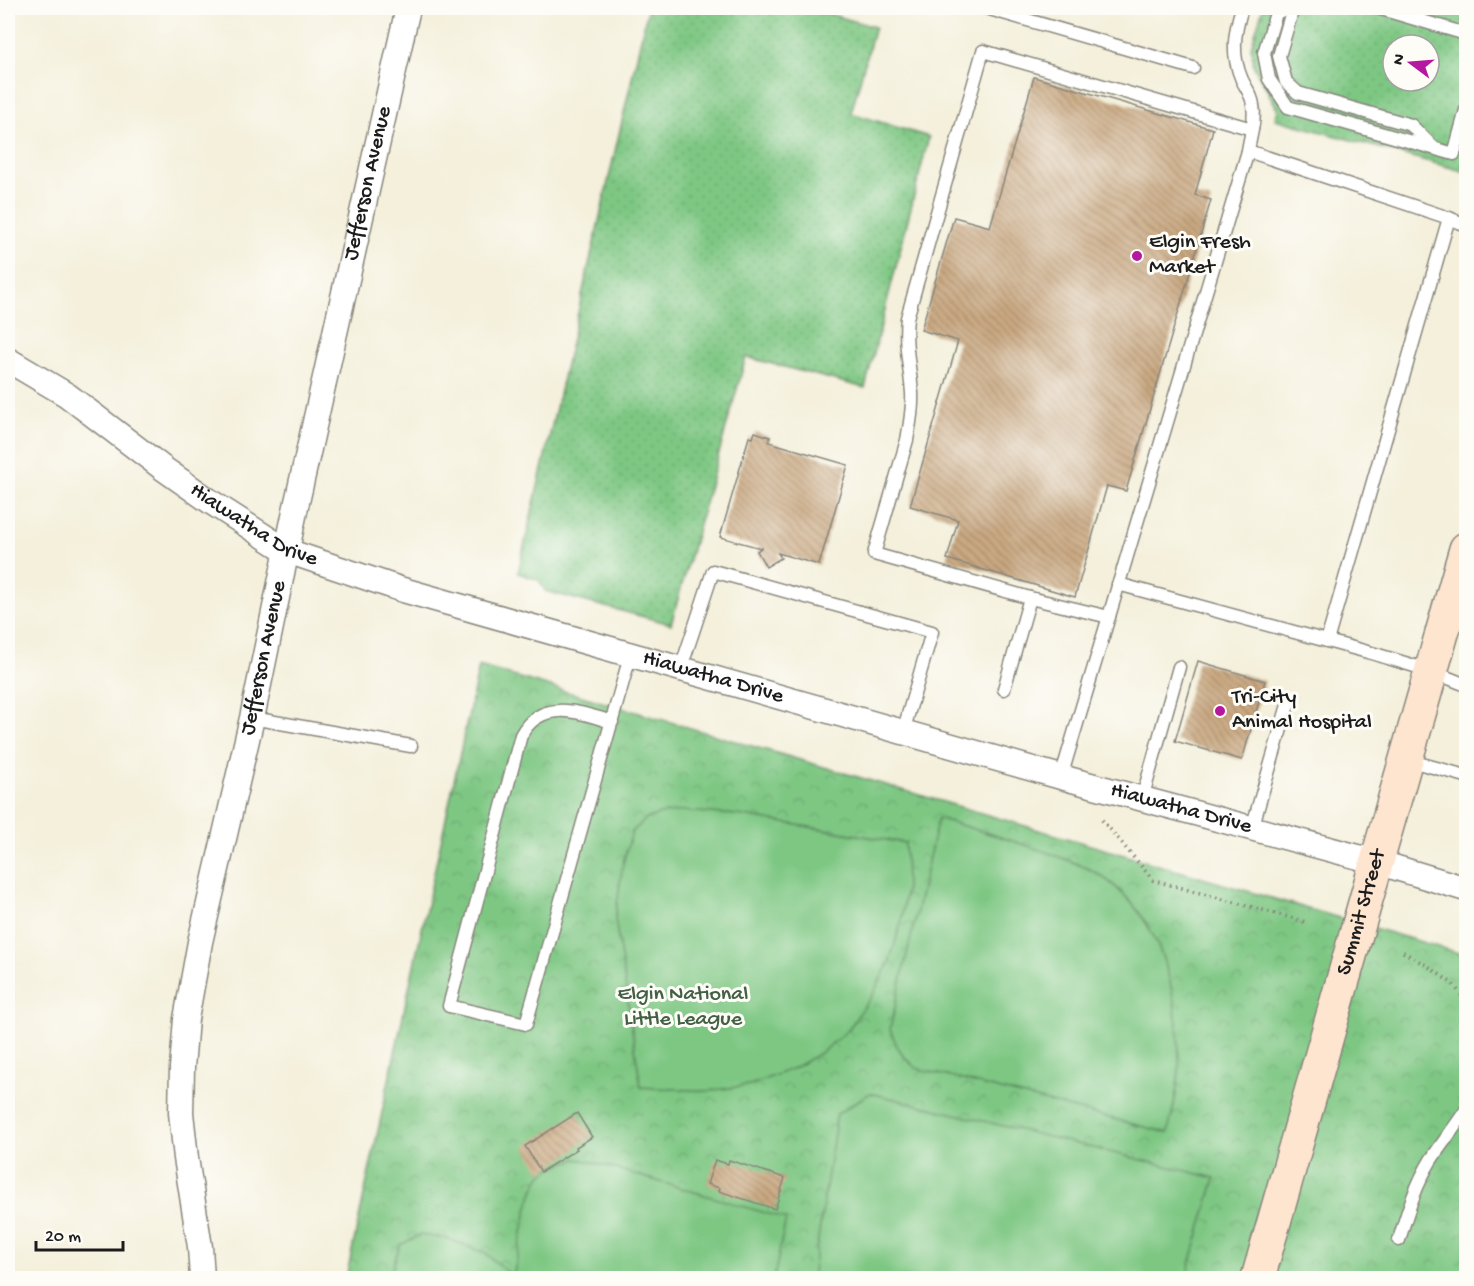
<svg xmlns="http://www.w3.org/2000/svg" width="1474" height="1286" font-family="'Gochi Hand',sans-serif">
<style>
.grass{fill:url(#grass-dots);stroke:#4d7250;stroke-width:1.5;fill-rule:evenodd}
.park{fill:url(#park-crowns);stroke:#4d7250;stroke-width:1.5}
.pitch{fill:#7ec783;stroke:#4d7250;stroke-width:1.5}
.building{fill:url(#building-back-hatch)}
.lines{fill:none;stroke-linecap:round;stroke-linejoin:round}
.service-casing{stroke:#88867c;stroke-width:15}
.minor-casing{stroke:#88867c;stroke-width:27}
.secondary-casing{stroke:#88867c;stroke-width:36}
.path{stroke:#88867c;stroke-width:4;stroke-dasharray:1.5 4.5;stroke-linecap:butt}
.service{stroke:#fff;stroke-width:12}
.minor{stroke:#fff;stroke-width:24}
.secondary{stroke:#fde5d0;stroke-width:33}
.poi-dot{fill:#b5179e;stroke:#fdfcf7;stroke-width:2}
.labels{text-anchor:middle;dominant-baseline:central;stroke-width:6;stroke-linejoin:round;paint-order:stroke}
.street-label{font-size:22px;fill:#1c1c1c;stroke:#fdfcf7}
.poi-label{font-size:22px;fill:#1c1c1c;stroke:#fdfcf7;text-anchor:start}
.park-label{font-size:22px;fill:#436045;stroke:#fdfcf7}
</style>
<defs>
<pattern id="grass-dots" width="8" height="8" patternUnits="userSpaceOnUse" patternTransform="scale(1.5)"><rect width="8" height="8" fill="#7ec783"/><path d="M2 2h.1M6 6h.1" fill="none" stroke="#6caa71" stroke-width="1.8" stroke-linecap="round"/></pattern>
<pattern id="park-crowns" width="20" height="18" patternUnits="userSpaceOnUse" patternTransform="scale(1.5)"><rect width="20" height="18" fill="#7ec783"/><path d="M2 6a3 3 0 1 1 6 0M12 15a3 3 0 1 1 6 0" fill="none" stroke="#6caa71"/></pattern>
<pattern id="building-back-hatch" width="6" height="6" patternUnits="userSpaceOnUse" patternTransform="scale(1.5)"><rect width="6" height="6" fill="#caa982"/><path d="M-1 5l2 2M0 0l6 6M5-1l2 2" fill="none" stroke="#a3896a"/></pattern>
</defs>
<rect width="100%" height="100%" fill="#fdfcf7"/>
<filter id="ink" filterUnits="userSpaceOnUse"><feTurbulence type="fractalNoise" baseFrequency=".0167" numOctaves="2"/><feDisplacementMap in="SourceGraphic" scale="12" xChannelSelector="R" yChannelSelector="G"/><feConvolveMatrix kernelMatrix="1 2 1 2 8 2 1 2 1" color-interpolation-filters="sRGB"/></filter>
<filter id="wash" filterUnits="userSpaceOnUse"><feTurbulence type="fractalNoise" baseFrequency=".008" numOctaves="4" result="noise"/><feDisplacementMap in="SourceGraphic" scale="24" xChannelSelector="R" yChannelSelector="G"/><feGaussianBlur stdDeviation="1.35" result="paint"/><feColorMatrix in="noise" values="0 0 0 0 0 0 0 0 0 0 0 0 0 0 0 0 0 1.4 0 .05"/><feComposite in="paint" operator="in"/></filter>
<g filter="url(#wash)">
<rect width="100%" height="100%" fill="#f4f0dc"/>
<!-- grass -->
<g class="grass">
<polygon points="648,8 808,8 875,27 851,113 929,137 865,388 746,357 671,624 545,591 539,580 518,573"/>
<path d="M1263,8H1460L1466,11V172L1275,119L1278,110L1254,67L1251,47ZM1393,45H1429V81H1393Z"/>
</g>
<!-- park -->
<polygon class="park" points="479,666 1466,955 1466,1278 346,1278"/>
<!-- pitch -->
<g class="pitch">
<polygon points="683,811 738,815 905,843 906,889 901,923 890,960 873,994 848,1030 822,1052 794,1068 750,1085 707,1091 641,1087 615,918 623,863 632,832 646,819 660,814"/>
<path d="M938,818C975,830 1014,840 1051,854C1065,859 1079,864 1093,871C1162,911 1179,992 1179,1066C1179,1088 1172,1111 1168,1133L916,1068C901,1055 897,1048 890,1029Z"/>
<polygon points="870,1093 1215,1178 1186,1278 812,1278 837,1114"/>
<path d="M576,1159L589,1161L786,1219L774,1278H389L400,1245L420,1235L448,1239L485,1253L513,1277C519,1254 527,1188 543,1174C552,1166 564,1162 576,1159Z"/>
</g>
<g id="blocks">
<!-- building -->
<g class="building">
<polygon points="1034,77 1213,129 1195,195 1211,200 1126,491 1107,486 1075,597 947,559 958,520 910,506 958,341 921,330 954,217 990,227"/>
<polygon points="755,432 770,437 769,442 848,465 819,565 778,553 781,558 766,567 757,551 761,548 720,537 749,437 753,438"/>
<polygon points="1198,661 1265,681 1242,760 1175,741"/>
<polygon points="577,1113 592,1137 576,1147 577,1149 541,1172 525,1146"/>
<polygon points="715,1160 728,1164 729,1160 785,1178 775,1209 719,1191 720,1188 707,1184"/>
</g>
</g>
</g>
<g filter="url(#ink)">
<use href="#blocks" fill-opacity="0" stroke="#88867c" stroke-width="1.5"/>
<g class="lines">
<!-- service casing -->
<g class="service-casing">
<g id="service">
<polyline points="986,8 1193,68"/>
<path d="M1242,8C1234,33 1231,55 1242,80C1246,88 1252,95 1253,105C1256,120 1250,136 1248,151"/>
<polyline points="1287,8 1276,13 1264,53 1269,79 1288,107 1454,154 1466,110"/>
<polyline points="1293,8 1279,56 1286,82 1298,93 1411,125 1433,147"/>
<polyline points="1378,8 1466,34"/>
<polyline points="1118,584 1327,641 1449,218"/>
<path d="M1030,598L874,554L907,440C910,424 913,409 912,393C910,367 904,345 907,318L983,51L1252,129"/>
<polyline points="1327,641 1375,654 1431,671 1466,685"/>
<polyline points="681,668 713,571 932,632 903,732"/>
<polyline points="1004,689 1030,598 1109,617"/>
<polyline points="252,718 411,746"/>
<path d="M612,722C579,712 541,698 521,735L449,1006L526,1024L631,653"/>
<polyline points="1407,760 1466,776"/>
<polyline points="1061,777 1248,151 1449,218 1466,225"/>
<polyline points="1142,799 1179,667"/>
<polyline points="1252,828 1290,698"/>
<path d="M1399,1240C1407,1213 1416,1184 1431,1160C1442,1143 1455,1127 1466,1110"/>
</g>
</g>
<!-- minor casing -->
<g class="minor-casing">
<g id="minor">
<path id="s1" d="M8,360L67,395L164,469L211,502L287,551L403,590L1061,777L1377,862L1466,889"/>
<path id="s2" d="M202,1278L200,1247L186,1158L181,1113L182,1068L186,1019L200,942L252,718L295,511L408,8"/>
</g>
</g>
<!-- secondary casing -->
<g class="secondary-casing">
<g id="secondary">
<path id="s3" d="M1258,1278L1466,549"/>
</g>
</g>
<!-- path -->
<g class="path">
<polyline points="1102,820 1153,880 1306,922"/>
<polyline points="1403,952 1429,967 1453,984 1466,1001"/>
</g>
<!-- service -->
<use href="#service" class="service"/>
<!-- minor -->
<use href="#minor" class="minor"/>
<!-- secondary -->
<use href="#secondary" class="secondary"/>
</g>
</g>
<!-- markers -->
<g class="poi-dot">
<circle cx="1137" cy="256" r="6"/>
<circle cx="1220" cy="711" r="6"/>
</g>
<g class="labels">
<!-- street labels -->
<g class="street-label">
<text stroke="none"><textPath href="#s2" startOffset="1116">Jefferson Avenue</textPath></text>
<text stroke="none"><textPath href="#s1" startOffset="297">Hiawatha Drive</textPath></text>
<text stroke="none"><textPath href="#s2" startOffset="630">Jefferson Avenue</textPath></text>
<text stroke="none"><textPath href="#s1" startOffset="783">Hiawatha Drive</textPath></text>
<text stroke="none"><textPath href="#s1" startOffset="1269">Hiawatha Drive</textPath></text>
<text stroke="none"><textPath href="#s3" startOffset="380">Summit Street</textPath></text>
</g>
<!-- poi labels -->
<g class="poi-label">
<text x="1149" y="243">Elgin Fresh<tspan x="1149" dy="25">Market</tspan></text>
<text x="1232" y="698">Tri-City<tspan x="1232" dy="25">Animal Hospital</tspan></text>
</g>
<!-- park labels -->
<g class="park-label">
<text x="683" y="995">Elgin National<tspan x="683" dy="25">Little League</tspan></text>
</g>
</g>
<!-- margin -->
<rect width="1474" height="1286" fill="none" stroke="#fdfcf7" stroke-width="30"/>
<!-- north arrow -->
<g transform="translate(1411 63) rotate(286)"><circle r="28" fill="#fdfcf7" stroke="#a3a29f" stroke-width="1.5"/>
<path d="M0-4.5L10 22L0 15L-10 22Z" fill="#b5179e"/>
<text y="-9" font-size="16" font-weight="bold" text-anchor="middle" fill="#1c1c1c">N</text>
</g>
<!-- scale -->
<path d="M36 1241v9h87v-9" fill="none" stroke="#1c1c1c" stroke-width="3"/>
<text x="45" y="1241" font-size="18" fill="#1c1c1c" stroke="#fdfcf7" stroke-width="4.5" paint-order="stroke">20 m</text>
</svg>
